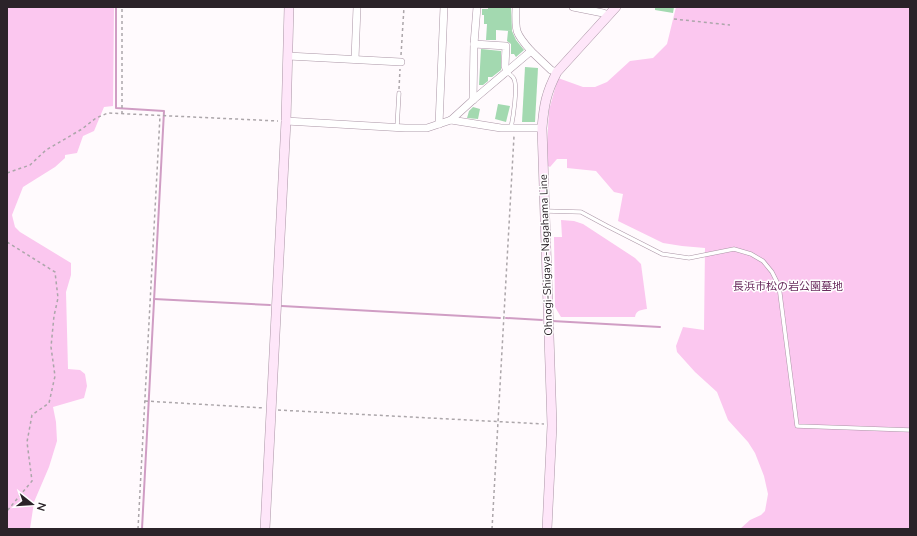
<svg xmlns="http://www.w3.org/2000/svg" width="917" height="536" font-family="'Nunito Sans','Noto Sans JP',sans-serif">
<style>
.green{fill:#fbc7ef}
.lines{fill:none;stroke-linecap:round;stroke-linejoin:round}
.stream{stroke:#d09dc4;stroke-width:2}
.building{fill:#a3d9b0}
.lane-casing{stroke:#ab96a6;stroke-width:4.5}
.street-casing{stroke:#ab96a6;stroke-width:8}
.secondary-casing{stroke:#ab96a6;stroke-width:10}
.path{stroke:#aca6aa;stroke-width:1.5;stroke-dasharray:3 3;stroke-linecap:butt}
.lane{stroke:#fff;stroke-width:3.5}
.street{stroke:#fff;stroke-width:7}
.secondary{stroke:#fee6f9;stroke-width:9}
.labels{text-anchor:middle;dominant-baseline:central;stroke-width:3;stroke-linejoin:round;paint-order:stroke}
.street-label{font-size:11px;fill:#2b2329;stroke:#fff}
.park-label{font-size:11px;fill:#692c5e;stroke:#fff}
</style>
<rect width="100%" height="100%" fill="#fffafd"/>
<!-- green -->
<g class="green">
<polygon points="7,7 114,7 113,106 104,107 94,131 83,136 77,153 65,155 65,158 55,167 23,187 12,215 15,227 20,232 71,263 71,275 66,292 68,369 80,370 85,374 87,386 84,398 53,407 56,422 57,441 49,467 34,502 30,529 7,529"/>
<polygon points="676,7 910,7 910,529 740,529 750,520 761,515 765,511 768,494 764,476 755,453 748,442 728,420 717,392 695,372 677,352 676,346 683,327 704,330 705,248 682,246 663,243 618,221 623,194 614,192 596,171 567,168 567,159 557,159 550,167 548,166 546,164 549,110 558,78 583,87 595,87 607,82 630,61 653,58 667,44"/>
<path d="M561,220L574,221L583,224L635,258L641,264L647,309C641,310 636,310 635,317H561L555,307L554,237H562Z"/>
</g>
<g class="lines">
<!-- stream -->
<g class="stream">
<polyline points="116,7 116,108 164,111 142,529"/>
<polyline points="154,299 270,305"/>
<polyline points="282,306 500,318"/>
<polyline points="506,318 542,320"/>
<polyline points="552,321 660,327"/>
</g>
</g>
<!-- building -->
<g class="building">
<polygon points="488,7 511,7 512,31 496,30 496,40 486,40 487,24 484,24 484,15 482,15 482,9 488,9"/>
<polygon points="655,7 674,7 673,13 655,10"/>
<polygon points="508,31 512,31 516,40 524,50 516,57 514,54 511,54 511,44 507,41"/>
<polygon points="481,49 501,51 501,70 492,77 488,77 488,81 483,85 479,85"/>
<polygon points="525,67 538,68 535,122 522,122"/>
<polygon points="498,104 510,106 506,122 495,119"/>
<polygon points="473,107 480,109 478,119 467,118 469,111"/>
</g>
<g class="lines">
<!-- lane casing -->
<g class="lane-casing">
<g id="lane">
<path d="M507,72C509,74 513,76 514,79C518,87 513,118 511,128"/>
<polyline points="397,127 399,93"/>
<polyline points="546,211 581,212 607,226 662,254 689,258 734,249 751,254 763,261 772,272 779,286 797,426 910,430"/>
</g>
</g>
<!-- street casing -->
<g class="street-casing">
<g id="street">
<path d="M516,7C515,31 515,33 531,51"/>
<polyline points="573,7 603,13 608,15"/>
<polyline points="474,44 506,46 505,66 507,72"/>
<polyline points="288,56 401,62"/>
<polyline points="355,59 357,7"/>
<polyline points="473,100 474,44 477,7"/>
<polyline points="451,120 501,128 542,128"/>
<polyline points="286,121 405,128 427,128 451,120 473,100 531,51 551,70 557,72"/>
<polyline points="439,124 444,7"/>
</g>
</g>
<!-- secondary casing -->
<g class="secondary-casing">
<g id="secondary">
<polyline points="265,529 286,121 289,7"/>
<path d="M547,529L552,425L542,128C544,105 546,93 557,72L616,7"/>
</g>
</g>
<!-- path -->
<g class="path">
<polyline points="674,19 730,25"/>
<polyline points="401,55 404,7"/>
<polyline points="399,89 400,69"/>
<polyline points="122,114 122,7"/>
<polyline points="7,173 30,165 46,150 82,129 96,118 108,113 278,121"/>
<polyline points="7,242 55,272 58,298 54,316 51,347 55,376 49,403 32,415 27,442 32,481 7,511"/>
<polyline points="145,401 264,408"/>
<polyline points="278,410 544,424"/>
<polyline points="138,529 160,116"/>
<polyline points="492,529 514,136"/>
</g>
<!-- lane -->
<use href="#lane" class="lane"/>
<!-- street -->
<use href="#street" class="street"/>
<!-- secondary -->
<use href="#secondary" class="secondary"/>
</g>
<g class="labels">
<!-- street labels -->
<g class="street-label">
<text transform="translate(546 255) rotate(-92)">Ohnogi-Shigaya-Nagahama Line</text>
</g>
<!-- park labels -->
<g class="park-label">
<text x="788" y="286">長浜市松の岩公園墓地</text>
</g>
</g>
<!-- border -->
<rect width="917" height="536" fill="none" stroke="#2b2329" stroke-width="16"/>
<!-- north arrow -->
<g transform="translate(32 504) rotate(107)" stroke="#ffffff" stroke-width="3" paint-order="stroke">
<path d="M0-3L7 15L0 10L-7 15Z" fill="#2b2329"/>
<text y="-6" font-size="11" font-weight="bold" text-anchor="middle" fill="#2b2329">N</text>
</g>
</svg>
